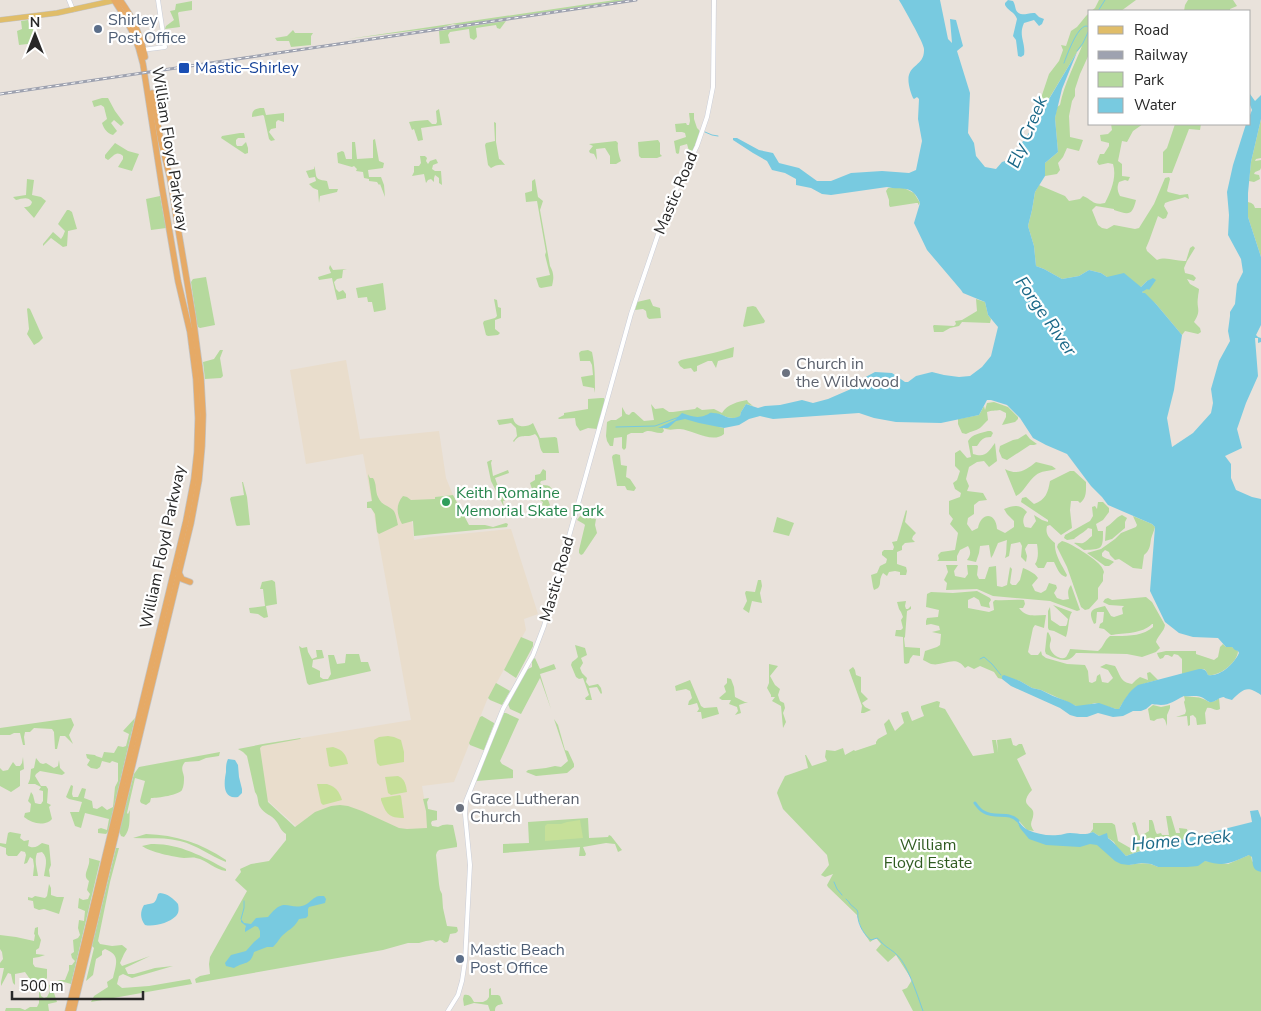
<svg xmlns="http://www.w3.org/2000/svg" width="1261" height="1011" font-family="'Nunito Sans',sans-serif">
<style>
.education{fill:#e9ddcc}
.green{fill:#b5d99d}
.pitch{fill:#c6e099}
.water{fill:#78cae0}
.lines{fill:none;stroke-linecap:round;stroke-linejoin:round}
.stream{stroke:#78cae0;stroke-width:1}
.river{stroke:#78cae0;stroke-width:3}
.secondary-casing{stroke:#c9cdd8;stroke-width:5}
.primary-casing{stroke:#c3c3c3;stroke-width:6}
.trunk-casing{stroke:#c3c3c3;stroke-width:7}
.secondary{stroke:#fff;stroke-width:4}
.primary{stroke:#e0bd69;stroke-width:5}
.trunk{stroke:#e6aa66;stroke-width:5.5}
.rail-casing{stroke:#9ea2b0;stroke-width:3}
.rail{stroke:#fff;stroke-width:1;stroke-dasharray:4;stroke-linecap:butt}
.service-dot{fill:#5c6f8a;stroke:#fff;stroke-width:2}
.transit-dot{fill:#1a4fb4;stroke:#fff;stroke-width:2}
.worship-dot{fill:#6b7280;stroke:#fff;stroke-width:2}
.leisure-dot{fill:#2e9e5b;stroke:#fff;stroke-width:2}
.labels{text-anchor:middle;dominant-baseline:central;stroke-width:4.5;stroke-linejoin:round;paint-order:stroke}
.service-label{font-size:16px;fill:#4e5e75;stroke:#fff;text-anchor:start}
.transit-label{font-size:16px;fill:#164399;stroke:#fff;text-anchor:start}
.street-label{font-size:16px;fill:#282828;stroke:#fff}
.worship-label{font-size:16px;fill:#5b616d;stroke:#fff;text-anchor:start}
.leisure-label{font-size:16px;fill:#27864d;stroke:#fff;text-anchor:start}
.park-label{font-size:16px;fill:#305b21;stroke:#fff}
.water-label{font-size:18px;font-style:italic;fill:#1c6988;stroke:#fff}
</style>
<rect width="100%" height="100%" fill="#e9e2db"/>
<!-- education -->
<polygon class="education" points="346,360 360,439 439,431 446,478 453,495 435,497 435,499 412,520 414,540 429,537 511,529 538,614 524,619 526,630 487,700 454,782 422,786 430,832 402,830 380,820 308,817 297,827 266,799 258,745 411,720 363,454 306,464 290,370"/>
<!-- green -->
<g class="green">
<polygon points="615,0 627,0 457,25 453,24 443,27 348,39"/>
<polygon points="1099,0 1136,0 1121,11 1091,11 1095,8"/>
<polygon points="1188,0 1233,0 1237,6 1230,9 1230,11 1184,11 1185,5"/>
<polygon points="192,1 192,10 179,12 178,13 180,27 165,29 166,26 174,20 170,11 175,10 176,4"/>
<path d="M1090,12V52L1080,74L1075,89V96L1072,101L1069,116L1070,137L1083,140L1079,151L1067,148L1063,157L1058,163L1060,170L1057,174L1045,176V163L1058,152L1055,118L1057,107L1060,105C1064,84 1074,66 1082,46L1077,52L1032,127L1031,116L1042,95L1049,74L1059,61L1063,50L1061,45L1066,46L1071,31L1077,27L1086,16Z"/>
<polygon points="28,20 30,28 33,28 36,43 19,45 17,31 22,29 21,21"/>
<polygon points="506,21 500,29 497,28 496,25 476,28 477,37 474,40 470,38 469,29 450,32 448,35 450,43 440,44 439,31"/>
<polygon points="293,30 295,33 313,33 311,36 311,45 291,47 289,41 277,41 275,38 287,36"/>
<path d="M102,98H108L115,111L124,123L121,126L114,120L111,123L117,131L113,135C107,133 104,129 102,123L107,119L104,107L101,105L94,107L92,101Z"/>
<path d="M260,108H264L266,115L284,113V122L278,120L276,122V128L271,129L269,132L275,140L271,141L269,139L264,116L263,115L252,117C252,111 254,109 260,108Z"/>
<polygon points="439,109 442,125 421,128 423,140 418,141 414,129 412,130 409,122 415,121 428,120 432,124 436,124 437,122 436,111"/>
<polygon points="689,113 694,113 694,119 697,128 699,130 700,133 693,151 689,151 687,144 680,146 679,153 678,154 676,153 674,141 686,137 685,133 682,132 676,132 675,124 686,123 687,125 689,125 690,121"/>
<polygon points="1261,119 1261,158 1256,159 1255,161 1261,160 1261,168 1260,170 1255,172 1254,174 1259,175 1260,179 1254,182 1249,181 1251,162"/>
<path d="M494,122L496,123V142L499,159L501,160L505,165C500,164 495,165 491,168L488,165L485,145L486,143L495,141Z"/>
<path d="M1111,124H1143L1133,131L1127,142L1122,141L1118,161L1122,164V176L1130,177L1128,181L1125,180L1119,182C1117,187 1117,190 1120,196L1136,200C1132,216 1129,215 1114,210V209L1096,206L1092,210L1098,225L1102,228L1107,229L1114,225L1135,229L1139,228L1154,204L1165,178L1169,177L1170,179L1167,191L1168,192L1180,195L1188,194L1189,199L1185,197C1178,200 1171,200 1165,203L1164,206L1168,213L1166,218L1163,219L1158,216L1149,241L1146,248L1147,251L1157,260C1167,256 1176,262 1186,261L1190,248L1193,246L1195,248L1187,261L1184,268L1185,273L1193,275L1196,278L1194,281L1187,279L1190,284L1199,289C1199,292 1198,294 1198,297C1196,309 1202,309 1194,322L1200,328L1201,332L1198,334L1185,331L1182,335L1156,304L1143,294L1142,292L1147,288L1149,290L1147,281L1141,287L1107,277L1101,273L1089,270L1079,276L1062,279L1044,269L1036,266L1034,246L1028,226L1032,210L1035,192L1039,185L1065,196L1069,201L1080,199L1083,196C1093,200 1093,206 1105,203C1111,191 1117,177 1113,164L1108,163L1099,165L1097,162L1100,154H1104L1109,146V143L1101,141L1100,135L1108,134L1112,130Z"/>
<polygon points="1175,124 1201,124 1200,130 1189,129 1172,173 1163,173 1163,152 1167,148"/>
<polygon points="240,133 244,133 245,138 238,138 236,140 236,144 237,146 242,146 246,142 248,148 248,153 245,154 221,138 222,136"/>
<polygon points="375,139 379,161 384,163 383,168 368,170 369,177 381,177 384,185 385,197 380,184 379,185 377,182 369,181 369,179 364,178 363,172 356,171 357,169 354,166 352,167 338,163 337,153 342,151 344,152 346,159 352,159 352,142 355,142 357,159 373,158 373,140"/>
<polygon points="658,140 660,143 660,154 662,156 657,158 641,158 639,156 638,142"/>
<path d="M616,141L618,143C617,147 619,156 621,161L616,164H610V156L605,148L596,149L597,160L594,154L590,153L589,151L593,146L589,144Z"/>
<path d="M115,143L128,151L139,154L132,171L118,167L123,159V156C116,150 114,156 108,160L105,158V155Z"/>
<polygon points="420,156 425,156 427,158 426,161 428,164 430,161 436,159 438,163 433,165 432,169 435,171 441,171 442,185 439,183 439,178 435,175 434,178 434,182 431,179 428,180 426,183 424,174 412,176 414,172 414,166 419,166 421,163"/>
<path d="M314,166C318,176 312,179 327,181L329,189H338L337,192L320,196L319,203L318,190L313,188L309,184L316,181L315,177L309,178L306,171L314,169Z"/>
<path d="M27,179L34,180L32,195L41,197L46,201L34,218L24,207C29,207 31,206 32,202C28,196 22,199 16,200L13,197L26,195Z"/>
<path d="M535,179L538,197L543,201L540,210L550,266C554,273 554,278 552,286L541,288L539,287L536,278L550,275L545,255L546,252L537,201L526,202L525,193L532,191V181Z"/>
<polygon points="902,187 914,193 920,203 918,205 918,203 916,203 890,207 889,205 889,200 886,191 888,188"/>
<polygon points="160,196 166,228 151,230 146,199"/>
<path d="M1248,202C1252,203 1254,204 1255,208H1261V257L1248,217Z"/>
<polygon points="67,210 69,210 72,212 77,229 68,231 67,246 63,247 51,238 43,246 43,244 53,232 61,239 63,236 65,231 58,224"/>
<polygon points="330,265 333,270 347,269 343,270 342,278 337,279 334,282 336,289 339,292 343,290 346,294 346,298 337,300 332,278 319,280 318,277 331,273 329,268"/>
<polygon points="206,277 215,325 200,328 198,327 197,324 191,282 193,279"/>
<polygon points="383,283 386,309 385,310 374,312 372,302 368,302 367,297 358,298 356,288"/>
<polygon points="494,299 497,300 498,307 501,308 501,318 495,320 495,329 500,333 498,335 488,336 486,335 483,323 484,321 495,318 497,316"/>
<polygon points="650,299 653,306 660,308 661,318 649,319 647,317 646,311 643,309 635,310 637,302"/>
<polygon points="976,299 985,302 988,315 991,319 990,323 962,322 959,326 950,328 943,332 934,332 933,326 934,325 954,326 956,324 955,321 962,320 977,311"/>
<polygon points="753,306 756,307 765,321 764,323 744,327 743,326 747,307"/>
<polygon points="28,308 30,309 43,338 39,342 34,345 27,334 29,329 27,309"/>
<path d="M734,347L733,357L718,361L716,368L712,361H708L697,366V371L694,372L691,368L684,369L680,366L678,362L681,360C698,356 717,353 734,347Z"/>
<polygon points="220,350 223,350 220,358 223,376 221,378 205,379 203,362 214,359"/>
<path d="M588,350L592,352C595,366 595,379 595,393L594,388L583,386L581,377L593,375L592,365L590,361H580L579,353L581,351Z"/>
<polygon points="601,398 604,398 605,401 597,429 588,428 580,431 576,425 575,418 559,419 558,418 564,415 564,413 588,409 588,399"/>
<path d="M747,400L748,402L753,406L746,404L741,412L740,417C733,419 727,418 720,414L719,427L724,428V434C712,444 693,430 680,429C673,429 670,431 663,428L664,431L662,433C655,434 649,428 643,433H631L627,435L626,448L624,450L622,448V437L614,438L613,446H610L607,441L606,436L607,422L611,420H616L622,416V407L626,414L629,415L632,412H634L644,421L654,420L651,404L655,409L663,408L669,412H673L695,409L697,407L702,410L714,409L722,413C727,404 738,402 747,400Z"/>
<path d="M994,402L1008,407L1018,417V419L1015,422L1002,425L1006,417V413L1000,410C995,411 992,410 987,412L988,420C985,423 983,425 980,428C976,431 971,431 966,434L962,433L958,424V419L979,415L984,406L985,410L987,403Z"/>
<path d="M513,418C515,428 526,428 533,423L540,438L555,437L557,438L559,453H543C538,447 541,439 535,434C526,439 520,432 514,442L513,441L517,436L516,428L511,423L499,425L497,420Z"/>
<path d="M988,431H991L993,433L991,437C983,437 981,440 977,446H972L973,454C986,458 988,452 995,443L997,461L989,467L984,461L977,462L969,467L966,479L969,486L967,491L983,493L987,500L979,501L974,505V514L968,518L967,524L972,531L978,528C981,512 996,512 997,529L1005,533L1014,527V521L1007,514L1004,509C1014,505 1020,504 1027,512C1023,517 1022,521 1025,527L1031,528L1036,521L1034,515L1042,520L1048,522V520L1021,502L1022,498L1026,497L1034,504C1046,500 1048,492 1050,481L1070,471H1074L1086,482C1086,490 1087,498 1080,503L1078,501H1071L1070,510L1072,528L1061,535L1050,525L1047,526C1045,534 1049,538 1055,543C1054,554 1062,565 1067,575L1066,577C1059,575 1057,568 1054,562H1047L1044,568H1038L1035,564C1039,559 1038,550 1037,544H1028L1025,549L1027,556L1026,562L1021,557L1022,546L1020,542L1011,544L1009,556L1005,558C1007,553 1006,546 1007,540L998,543L993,555L991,558L989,545L980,546L979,553L976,562L967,560C971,555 971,551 968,546L960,550L957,556V561H937L939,559L938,555L941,552L955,550L958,533L950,524L953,519L949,514V501L960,497L961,493L955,489L953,483L957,480L960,471L955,466V453L960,450L967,458L971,457L968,441C972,434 981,433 988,431Z"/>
<polygon points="1026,434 1030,439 1037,444 1034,445 1030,445 1007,460 1002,458 999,451 1000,446 1013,440 1018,439"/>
<polygon points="616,454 620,455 621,465 627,466 626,477 630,479 636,488 634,491 627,490 625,486 617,486 612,457 613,455"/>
<polygon points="491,460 492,460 491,463 493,476 508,470 509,473 495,478 500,492 507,493 511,498 503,501 504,507 491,481 487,462"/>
<path d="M1036,462L1052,466L1056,469C1050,471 1040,471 1036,475C1028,481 1024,492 1016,496L1005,469C1018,476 1026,470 1036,462Z"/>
<path d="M543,469L546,471V480L541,481L540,483L542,485C552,485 551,488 555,496L547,497L554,516L547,515L544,513L536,512L538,509L541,508L543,502L536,498L532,500L533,497L529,491L532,489L530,483L535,480V475L540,474Z"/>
<path d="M368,474L370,478H373C377,484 375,491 378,497C382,506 388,505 393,510C396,513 397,521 398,525L379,534L377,532L375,514L371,508H367V502L372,501Z"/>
<polygon points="242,482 243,482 247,497 250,525 237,526 236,525 230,499 231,497 244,495"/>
<path d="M453,495L469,525H485L493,527L506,523L508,524L507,527L414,536L413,521L402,524C397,515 395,505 403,496L407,497L411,500L435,499V497Z"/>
<path d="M1098,502H1103L1109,508V512L1103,520L1096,524L1098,531H1103C1103,550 1102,549 1084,550L1074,543C1077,542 1080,544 1083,543C1086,542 1089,538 1092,536V529L1088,528C1085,532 1078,535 1074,539L1067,540L1064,538L1065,535L1090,521L1093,516L1092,507L1095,506L1097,509Z"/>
<path d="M906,510L907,511L905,522L916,533L913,536L912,539L915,542L905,543L902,546V550L897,552V564L906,567L907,571L906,575H900V572L895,571L889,572L887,576L883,573C878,581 882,583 878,588L874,590L873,587L871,575L877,573L880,566L886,563L887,559L882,555V552L884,550H893L894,547L892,542L897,541Z"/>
<path d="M1122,515L1127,518L1125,522V528L1112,539L1105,541L1106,527C1112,524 1116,517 1122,515Z"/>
<polygon points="580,516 596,519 595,525 597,533 583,554 581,555 579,553 579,550 585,525 584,524 577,520"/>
<path d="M1133,516L1152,524L1155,527C1154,531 1152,535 1151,539C1150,546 1150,550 1144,555L1142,569L1133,568L1119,559L1115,560L1110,555L1109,552L1105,550L1102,553V556C1105,559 1110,559 1114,562L1109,566H1105L1087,553L1101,549L1115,539L1121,533L1136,527L1137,525Z"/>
<polygon points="777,517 794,523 789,536 773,532"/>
<path d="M1062,541C1071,543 1094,558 1100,565C1102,567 1103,569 1104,572L1103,575V581L1098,588V599L1089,609L1085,610L1081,607L1067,567L1057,547L1058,544Z"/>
<path d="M946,565H958L954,571L955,576L965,578L968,574L967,565H977L978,566L977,575L979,579H985L989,567L996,566L997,586L1002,587L1007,585L1010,567L1012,569L1010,583L1012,585H1016L1020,580L1023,568C1028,570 1035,573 1038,578L1032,585L1035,591L1041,593L1046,590L1049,583L1056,585L1057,588L1054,593L1057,598L1063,600L1069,599C1068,594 1067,590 1071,585L1080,610L1077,611L1050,601L993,596L977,589L946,590L947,583L944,580L948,572Z"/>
<polygon points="272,580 275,582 277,604 266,606 268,617 264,618 258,614 250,613 249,608 265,606 263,589 260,589 262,582"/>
<polygon points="758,580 761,580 762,586 760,593 762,603 752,601 749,613 743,609 747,601 745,593 746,591 755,592"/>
<path d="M977,591L990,598L991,600L989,603L990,608L981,606L979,600L974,597L968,600V608L989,612L994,610L993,602L995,600C1005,601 1014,599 1024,600L1025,604L1023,608H1019C1026,618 1035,615 1046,615L1044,628L1035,625L1033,628L1028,652L1031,655H1038L1041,651L1042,655L1046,658L1067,664L1085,665L1088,671L1089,682L1092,683L1096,681L1097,676L1100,674L1102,682L1108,683L1113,678L1108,670L1100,667L1106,664L1115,666C1121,676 1120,682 1132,684L1136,680L1140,677L1148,680L1147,673L1150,672L1158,680C1134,686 1132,688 1119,709H1116L1095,703L1085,706H1076L1041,690L1032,688L1020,681L1002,676V679L998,678L994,672L980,666L974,669L968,666L965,668C955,654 944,667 931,664C928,663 926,661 923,660L925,651L937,647L940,645L941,634L932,632L940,630L939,626L931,624L926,625V621L927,618L938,617L939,610L926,607L927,594L931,592L953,593Z"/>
<path d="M1146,597L1152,602L1165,625C1164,632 1158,635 1156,642L1160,648L1156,652L1142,657L1127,654L1081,653H1076C1068,665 1057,659 1046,654L1045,651L1047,633L1048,632C1054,642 1049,640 1050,648C1051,654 1061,661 1066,657C1067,656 1070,650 1070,649L1098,651C1104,647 1104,640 1110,636C1124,636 1142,637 1153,627V624H1152C1142,634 1124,633 1111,635L1104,629L1099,628L1100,624L1103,622L1104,612H1097L1096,623L1094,624C1087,609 1093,609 1105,606L1111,616L1114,617L1123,614L1122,608L1124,606L1109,605L1103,602L1105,599L1108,598L1112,600Z"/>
<polygon points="906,601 905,606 906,609 908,609 911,606 911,609 907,611 905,637 904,638 905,647 920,648 920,656 913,655 910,659 909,663 906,664 904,663 903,637 895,636 896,630 901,630 903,628 901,620 903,617 901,612 899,609 897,602"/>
<path d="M1053,605L1072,612C1068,617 1069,629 1066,637L1054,631L1049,630L1048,628V611L1050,607L1051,620L1060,626H1066L1067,624L1068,619Z"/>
<polygon points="521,637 533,642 533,646 516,678 504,670"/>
<path d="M1223,644L1226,647H1232L1238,651C1238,662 1219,677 1208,675L1206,671L1204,669L1182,674V659L1178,655L1174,654L1172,657L1168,655H1165L1163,658L1160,659L1158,656L1157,653L1166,651H1196V654L1214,660L1218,657L1220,647Z"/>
<polygon points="575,645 585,648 587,655 581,658 583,663 580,668 582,673 587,678 586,682 589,686 598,684 601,688 602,693 601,694 597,687 589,688 592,700 586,700 585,698 589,695 583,678 579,679 576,677 571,665 572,662 576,659 578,657"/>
<polygon points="299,646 302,648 307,647 308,652 312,659 317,657 316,650 322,650 324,658 313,660 312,667 320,671 320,677 323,679 328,679 331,674 328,655 334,655 337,664 345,663 346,654 359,654 361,662 368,662 371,671 309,685 307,683"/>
<polygon points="535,658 540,669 554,664 556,669 540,674 551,709 540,678 521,714 510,709 508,704 526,670 532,667 532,660"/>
<polygon points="769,664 778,666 770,676 775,685 780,689 778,695 780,701 784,703 785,708 783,713 786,722 783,728 781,706 772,701 775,697 771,697 771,695 767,688 769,683"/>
<polygon points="853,667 855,670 856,675 861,677 861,692 868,699 862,703 865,707 871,710 864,713 861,713 862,706 849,670"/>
<polygon points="727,678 731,679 734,687 735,697 745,702 748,702 739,705 741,713 735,715 738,711 737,707 729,704 731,700 722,700 719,698 726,692 724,686 727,683"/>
<polygon points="690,680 701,706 704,708 717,707 719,714 702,719 701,712 697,712 699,709 697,703 690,705 688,705 689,701 692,698 690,691 686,689 676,691 675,686"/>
<polygon points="496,683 510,691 502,705 490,700 488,698"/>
<path d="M1184,696C1195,698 1198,695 1209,702L1215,701L1219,698L1220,709C1215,712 1212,707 1207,708L1205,713L1206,724L1197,725L1196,718L1193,715L1190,716V725L1188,726L1187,716L1176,717L1185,714L1186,711L1184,702L1185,700Z"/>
<path d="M937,701L940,702L939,707L945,709L973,756L994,753L992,740H996L998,752L997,740L1011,738L1013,745L1016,746L1019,744H1022L1026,754L1017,759L1032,790C1030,792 1026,797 1026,801C1026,805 1031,807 1033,811C1035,820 1027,822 1034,831L1027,830L1019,821H1017L1019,825L1027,833L1098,844L1129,865C1140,863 1148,862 1158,867L1205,861L1228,864L1249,855H1251L1252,861L1261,870V1011H913L902,990L907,988L912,980L896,955L888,962L876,950L881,944L876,938L870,942L861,928L857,915L828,887L827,885L833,874L825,877L821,875L829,865L827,855L783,809L777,793L778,790L785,776L808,768L805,755H806L812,766L827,761L825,757L826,750L835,751L843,748L845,755L854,750L855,751L876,744V742L878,739L887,734L884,724L889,719L895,731L904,723L901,713L908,711L912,721L924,716L921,708V706Z"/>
<polygon points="1153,705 1161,707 1170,705 1170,708 1167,715 1167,726 1165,720 1163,718 1157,719 1154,721 1150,720 1148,709"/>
<polygon points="504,713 506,713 519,719 500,761 502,764 513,770 513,778 477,781 476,779"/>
<polygon points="482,716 494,723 494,724 484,750 483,750 470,745 469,743 480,717"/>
<polygon points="71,718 74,725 69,735 73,744 65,736 60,736 57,749 55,749 54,732 52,729 34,728 30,732 25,732 24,737 25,745 23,745 20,733 14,733 10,735 0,735 0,728"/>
<polygon points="135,718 108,832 106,834 98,833 98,829 101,828 107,830 109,819 85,813 81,828 75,826 70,812 79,812 82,802 69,799 66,797 71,785 73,786 72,794 73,797 78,797 82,788 86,789 84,798 92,801 93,808 97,809 102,806 107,810 113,807 115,787 118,781 118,763 112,761 110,763 102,761 100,767 97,769 91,768 87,765 90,760 87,758 86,754 95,755 96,756 102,758 104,752 114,753 118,746 123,747 126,746 129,734 123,731"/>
<polygon points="554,719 558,725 565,750 568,751 574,764 574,767 567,773 536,776 526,772 528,770 546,768 555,766 561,767 568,761"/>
<path d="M301,738L300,739L262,746L260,748L268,802L295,827L315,812L331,806L340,805L348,806L362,811L399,828L407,829L427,828L426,811L423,799L429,798L427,802L428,809L437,811V820L432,821L431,823L432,826L438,827C443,824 447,824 453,825L457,844V847L439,850L437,852L436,855L439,884L440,890L442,894L443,908L447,926L457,927L458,931L456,933L450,934L448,942L444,943L440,940L436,942L433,940L426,941L419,943H408L383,950L196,983L195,979L200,976L210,974L209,964L210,957L247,891L235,880L241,872L240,869L251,864L269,861L286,840V834C280,830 280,826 276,821C272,815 264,814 260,807C257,802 259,797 255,792L247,756L243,752L238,749L263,744Z"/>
<path d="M220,752L219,756L206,758L199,761L185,762C180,768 183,771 184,777C184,781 184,786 182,790C179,795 158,798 151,798L150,802L146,805L141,803L140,801L145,781L135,778L127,813L128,814L130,810C129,820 131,829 124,837L121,836L119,831L134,774L139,767Z"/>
<polygon points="23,757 24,769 20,771 20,786 11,792 0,786 0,768 3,771 8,770 13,762 16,766 20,766 22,763"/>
<path d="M36,758L40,763L43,764L46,763L54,768L58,766L59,760L60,768L65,773L62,775L40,771L36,774L35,776L41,786H46L48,789L47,803L51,805L49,807L52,819L50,821C41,826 32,823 24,817L25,813L30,812L31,804L28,801L31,792L33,795L35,803L39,804H41L43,801V791L39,790L41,787L35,784H28L30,779L31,769L34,768Z"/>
<path d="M1166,816H1171L1176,833H1180L1179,828L1187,829L1189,838C1168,843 1146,848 1126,856L1116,846L1114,842L1104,835L1099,836L1093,832L1090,833L1093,829V823H1112L1115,825L1118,841L1132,849L1138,845L1132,823L1135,822C1138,828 1136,832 1142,839L1145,837L1144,834L1149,831V820H1152C1155,825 1154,830 1157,834L1161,833L1162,835H1169Z"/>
<polygon points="588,818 589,838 608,837 609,835 611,836 622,850 618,852 615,844 606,843 583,847 586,854 585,856 579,856 580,847 503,853 503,844 529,843 528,822"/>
<path d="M10,832L21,834L20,838L24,841L29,840L28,846C34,849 38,846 42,843L49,845L51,865L49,870L50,877L44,876C45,868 49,858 42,852L37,853C34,861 37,868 38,876H33L34,866L33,859L30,857L27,863L24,864L26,855L25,852L21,851L17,856H8L6,854V848L0,846V843L6,844L8,833Z"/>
<path d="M146,834C176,835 201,843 226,860V862C210,856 197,845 180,841C164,837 149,839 133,838Z"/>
<path d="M151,844C178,843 202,856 226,869V871C215,870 207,860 196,858C193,857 188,858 184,858C174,857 150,852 142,846Z"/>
<path d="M116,848H119L110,882L98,941L100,944L112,946L122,945L127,949L124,954L120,963L122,966L150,956L125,968L128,974H134L155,968L173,966L132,978L123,974L119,976L117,984L122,988L149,986L190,979L192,984L91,1002L94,996L108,987L107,982L113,978C116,964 121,955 105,949L102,951V955L96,959L93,975L86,981L94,948L92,946Z"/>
<path d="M89,858L100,861L71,984L57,980H65L69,970V965H72L75,961L72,958L71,954L74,952L73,940L78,938L80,935L78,928L79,920L84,921L85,911L78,908L79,898L83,900L88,899L90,894L87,890L89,881C81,875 91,867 89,858Z"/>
<polygon points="49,884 51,888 51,895 57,897 64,897 59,914 44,909 39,910 34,908 33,901 28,900 28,897 32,898 35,896 45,898 47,896"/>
<polygon points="38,927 38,934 41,940 39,948 36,950 36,954 45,955 39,957 33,958 33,964 35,967 47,969 47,978 45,980 32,982 25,972 15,974 15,985 13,983 11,974 8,973 1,986 1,982 4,968 0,968 0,963 3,959 2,952 0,949 0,935 16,937 34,941 35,935 34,934 35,928"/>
<polygon points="51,984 57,1002 48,1004 49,1011 5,1011 6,1008 20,1008 25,1010 30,1007 37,1007 39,1003 39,987 41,996 44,998 47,997 50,991 49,985"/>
<path d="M491,988V995H498L500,996L503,1004C498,1005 495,1005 495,1011H490L488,1005L474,1003L464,1006L463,999L464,995C470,994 471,997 474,1002H483L487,1000L489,997V989Z"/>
</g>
<!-- pitch -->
<g class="pitch">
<polygon points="388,736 394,737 401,740 404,752 404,762 380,766 377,763 374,740 379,737"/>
<path d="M333,747C343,750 346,754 348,764L331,767L329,766L326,748Z"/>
<path d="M398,776C405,779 406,785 407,792L391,795L388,793L385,777Z"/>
<path d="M327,784C336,787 339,791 342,800L323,805L321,803L317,784Z"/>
<path d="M400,795L401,796L404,818C389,818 386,814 381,800V798Z"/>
<polygon points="580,820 583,838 545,841 545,826 547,824 561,824 567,822"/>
</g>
<!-- water -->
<g class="water">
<path d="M899,0H940L948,39L952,43L950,19L956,20L963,46L957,51L970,93L968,133L974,143L976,156L985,167L996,169L1002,162L1012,159L1013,154L1027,136L1077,52L1062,89L1055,118L1058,152L1045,163V176L1035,192L1032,210L1028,226L1034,246L1036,266L1044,269L1062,279L1079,276L1089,270L1101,273L1107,277L1124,273L1141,287L1147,281L1153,278L1156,280L1149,290L1147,289L1142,292L1143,293H1145L1156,304L1182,335L1174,390L1167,418L1172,447L1193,433L1211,413L1213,403L1211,389L1219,361L1230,341L1228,331L1230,316V312L1235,304L1237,284L1243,272L1241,259L1228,235L1229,215L1227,192L1233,165L1246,124H1250V115L1252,110L1250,105V94L1255,101L1261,95V119L1251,162L1248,193V217L1261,257V325L1256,335L1258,337L1261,338V342L1258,343V338H1255L1258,376L1246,403L1237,429L1242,448L1225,456L1231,464V478L1236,490L1252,497L1261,499V695C1247,685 1243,689 1232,700L1225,698L1224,697C1219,697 1217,701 1212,702C1208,703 1205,698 1201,697C1196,695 1190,697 1184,696C1171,702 1169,707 1152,704L1146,709L1141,711H1133L1123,716L1113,717L1098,713L1087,717H1077L1070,715L1060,708L1011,686L1002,679V676L1004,675L1020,681L1032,688L1041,690L1053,696L1069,702L1076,706L1099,703L1116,709H1119C1124,700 1129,691 1138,685L1199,669C1205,669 1206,670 1208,675C1220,677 1234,664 1239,653L1238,651L1235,650L1232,647H1226L1218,638L1193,637L1179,633L1165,622L1150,591L1155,527L1152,524L1108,505L1102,497L1091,486L1067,454L1046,445L1033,438L1020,418L1007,405L991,400H987L979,415L941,423L896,422L874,418L859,413L773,419L760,416L749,419L739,425L724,428L699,423L685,419L676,421L668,428H658L675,420L682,413C691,416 697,419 706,415C710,414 709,412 713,413C725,413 727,422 740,416L741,412L746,404L758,408L765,406L780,405L802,400L813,403L828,399L851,389L858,381L875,372L892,373L905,382H908L916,376L932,372L944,375L959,377L970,376L982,367L991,356L998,327L988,315L985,302L963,293L961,290L927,250L914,223L920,203C912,183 902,191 887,187L831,195L822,194L811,188L796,185V179L785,173L772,170L767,161L753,153L733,140V138H737L759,150L773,153L779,163L799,168L817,181H831L851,173L882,171L909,173L916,170L922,141L918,119L919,99L917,97L914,99L913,98C898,61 925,71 924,49C924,43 903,7 899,0Z"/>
<path d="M1008,0L1013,1C1015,4 1015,7 1016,10C1020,18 1028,12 1035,13L1039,17L1044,19L1042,24L1039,26L1034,20L1024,23C1018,36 1026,42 1024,55L1021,57L1018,56L1016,40L1013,36L1017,19C1015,12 1008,11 1005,5V3Z"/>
<path d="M228,759L235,760L238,765L239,777L242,789V793L238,797C222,800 224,782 226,772C226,767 226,763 228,759Z"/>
<path d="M1258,810L1261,818V872C1252,870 1253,865 1252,857L1249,855C1230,863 1225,867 1205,861L1198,866L1187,867H1158L1151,864L1142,863L1129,865L1121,864L1115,861L1097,845L1090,844L1080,847L1046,845L1029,839L1020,828L1016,819C1020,822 1023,828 1028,830C1037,834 1047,836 1058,835C1062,835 1066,833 1070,833C1079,833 1083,836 1093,832L1099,836L1107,833L1108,838C1115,843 1120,850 1126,856C1138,851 1151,849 1164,844L1252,822L1250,811Z"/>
<path d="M160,893C168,894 173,898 178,904C179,909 179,913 176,916C169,923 154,927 145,925C140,918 140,912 144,905C155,903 155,904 158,894Z"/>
<path d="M319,896H324L326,899L325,903L309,907L308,909V916L306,918L299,919C294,929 287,930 281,937C278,941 276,944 273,947H267L254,952C250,966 245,961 234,968L226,966L225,963L231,955L246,951L254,942L260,937V931L258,927L255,926L245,932V929L246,926L241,922V919L244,923L251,924L256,918L268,917C285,895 288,911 305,905C311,902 313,897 319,896Z"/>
</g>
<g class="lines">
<!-- stream -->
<g class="stream">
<polyline points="1098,11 1105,0"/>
<polyline points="1077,51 1083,43 1090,28"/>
<path d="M1064,63C1067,55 1077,27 1086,26C1087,26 1088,27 1090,27"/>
<polyline points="705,132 712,135 718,136"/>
<polyline points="616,427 655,426 679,417"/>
<polyline points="980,659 984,657 992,664 1001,675"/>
<polyline points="834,882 837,889 842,895"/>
<path d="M846,899L849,902L850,904C850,904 856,909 857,910C859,914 857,914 858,918C859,926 865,936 871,940L877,938C879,939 881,942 882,943C887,948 894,951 898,956C908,966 918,997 923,1011"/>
<polyline points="241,919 244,908 244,901"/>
</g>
<!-- river -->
<path class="river" d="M975,803C977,806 980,810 984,812C995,819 1009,811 1018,821"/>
<!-- secondary casing -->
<g class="secondary-casing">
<g id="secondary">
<polyline points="69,0 73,10"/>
<polyline points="142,50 165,47 158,0"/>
<polyline points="448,1011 458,995 462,981 465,961 470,865 465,814 466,801 503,709 533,655 544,626 631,314 666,211 697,146 707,117 713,87 714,0"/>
</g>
</g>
<!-- primary casing -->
<g class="primary-casing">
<polyline id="primary" points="0,20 57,13 116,0"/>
</g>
<!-- trunk casing -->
<g class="trunk-casing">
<g id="trunk">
<path d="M120,0C133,17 141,36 145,57"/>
<polyline points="179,573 182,579 190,582"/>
<path d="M68,1011L186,521L194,479L197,452L198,418L196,379L190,332L178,281L162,187L143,64C138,40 128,20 114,0"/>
<polyline points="73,1011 191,523 199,480 202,446 203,415 201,378 193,317 178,228 170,178 161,141 152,93"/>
</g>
</g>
<!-- secondary -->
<use href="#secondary" class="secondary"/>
<!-- primary -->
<use href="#primary" class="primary"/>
<!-- trunk -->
<use href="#trunk" class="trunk"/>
<!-- rail casing -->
<g class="rail-casing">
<polyline id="rail" points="0,94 636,0"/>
</g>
<!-- rail -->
<use href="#rail" class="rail"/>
</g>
<!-- markers -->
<g class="service-dot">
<circle cx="98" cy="29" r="5"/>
<circle cx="460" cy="959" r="5"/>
</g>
<rect class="transit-dot" x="178" y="62" width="12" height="12" rx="2.5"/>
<g class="worship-dot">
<circle cx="786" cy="373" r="5"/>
<circle cx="460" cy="808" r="5"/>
</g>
<circle class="leisure-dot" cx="446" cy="502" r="5"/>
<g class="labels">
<!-- service labels -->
<g class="service-label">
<text x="108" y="20">Shirley<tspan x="108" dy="18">Post Office</tspan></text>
<text x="470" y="950">Mastic Beach<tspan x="470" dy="18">Post Office</tspan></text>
</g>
<!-- transit labels -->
<g class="transit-label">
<text x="195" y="68">Mastic–Shirley</text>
</g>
<!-- street labels -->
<g class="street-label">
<text transform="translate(170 149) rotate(81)">William Floyd Parkway</text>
<text transform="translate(676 193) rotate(-67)">Mastic Road</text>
<text transform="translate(163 547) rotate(-78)">William Floyd Parkway</text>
<text transform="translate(557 579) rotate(-74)">Mastic Road</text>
</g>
<!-- worship labels -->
<g class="worship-label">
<text x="796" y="364">Church in<tspan x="796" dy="18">the Wildwood</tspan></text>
<text x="470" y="799">Grace Lutheran<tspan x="470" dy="18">Church</tspan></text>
</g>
<!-- leisure labels -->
<g class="leisure-label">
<text x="456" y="493">Keith Romaine<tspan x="456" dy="18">Memorial Skate Park</tspan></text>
</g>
<!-- park labels -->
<g class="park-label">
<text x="928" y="845">William<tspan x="928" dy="18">Floyd Estate</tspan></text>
</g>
<!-- water labels -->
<g class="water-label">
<text transform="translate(1027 132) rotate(-67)">Ely Creek</text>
<text transform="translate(1046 316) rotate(55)">Forge River</text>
<text transform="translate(1181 840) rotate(-5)">Home Creek</text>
</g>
</g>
<!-- legend -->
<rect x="1088" y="10" width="162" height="115" fill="#ffffff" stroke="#a9a9a9"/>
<rect x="1098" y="26" width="25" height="8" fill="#e0bd69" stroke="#a9a9a9"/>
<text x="1134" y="35" font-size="15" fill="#282828">Road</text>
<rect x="1098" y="51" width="25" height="8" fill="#9ea2b0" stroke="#a9a9a9"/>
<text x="1134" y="60" font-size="15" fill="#282828">Railway</text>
<rect x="1098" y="72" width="25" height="15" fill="#b5d99d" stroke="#a9a9a9"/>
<text x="1134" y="85" font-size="15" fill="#282828">Park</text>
<rect x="1098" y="98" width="25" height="15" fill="#78cae0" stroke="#a9a9a9"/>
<text x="1134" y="110" font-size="15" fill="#282828">Water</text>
<!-- north arrow -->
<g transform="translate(35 35)" stroke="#ffffff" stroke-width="4" paint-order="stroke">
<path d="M0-4L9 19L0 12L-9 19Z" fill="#282828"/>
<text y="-8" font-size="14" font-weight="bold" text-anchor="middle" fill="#282828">N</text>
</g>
<!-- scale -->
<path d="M12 991v8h131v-8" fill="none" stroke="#282828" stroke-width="2.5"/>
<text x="20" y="991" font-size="15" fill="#282828" stroke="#ffffff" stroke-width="4" paint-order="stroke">500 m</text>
</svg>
